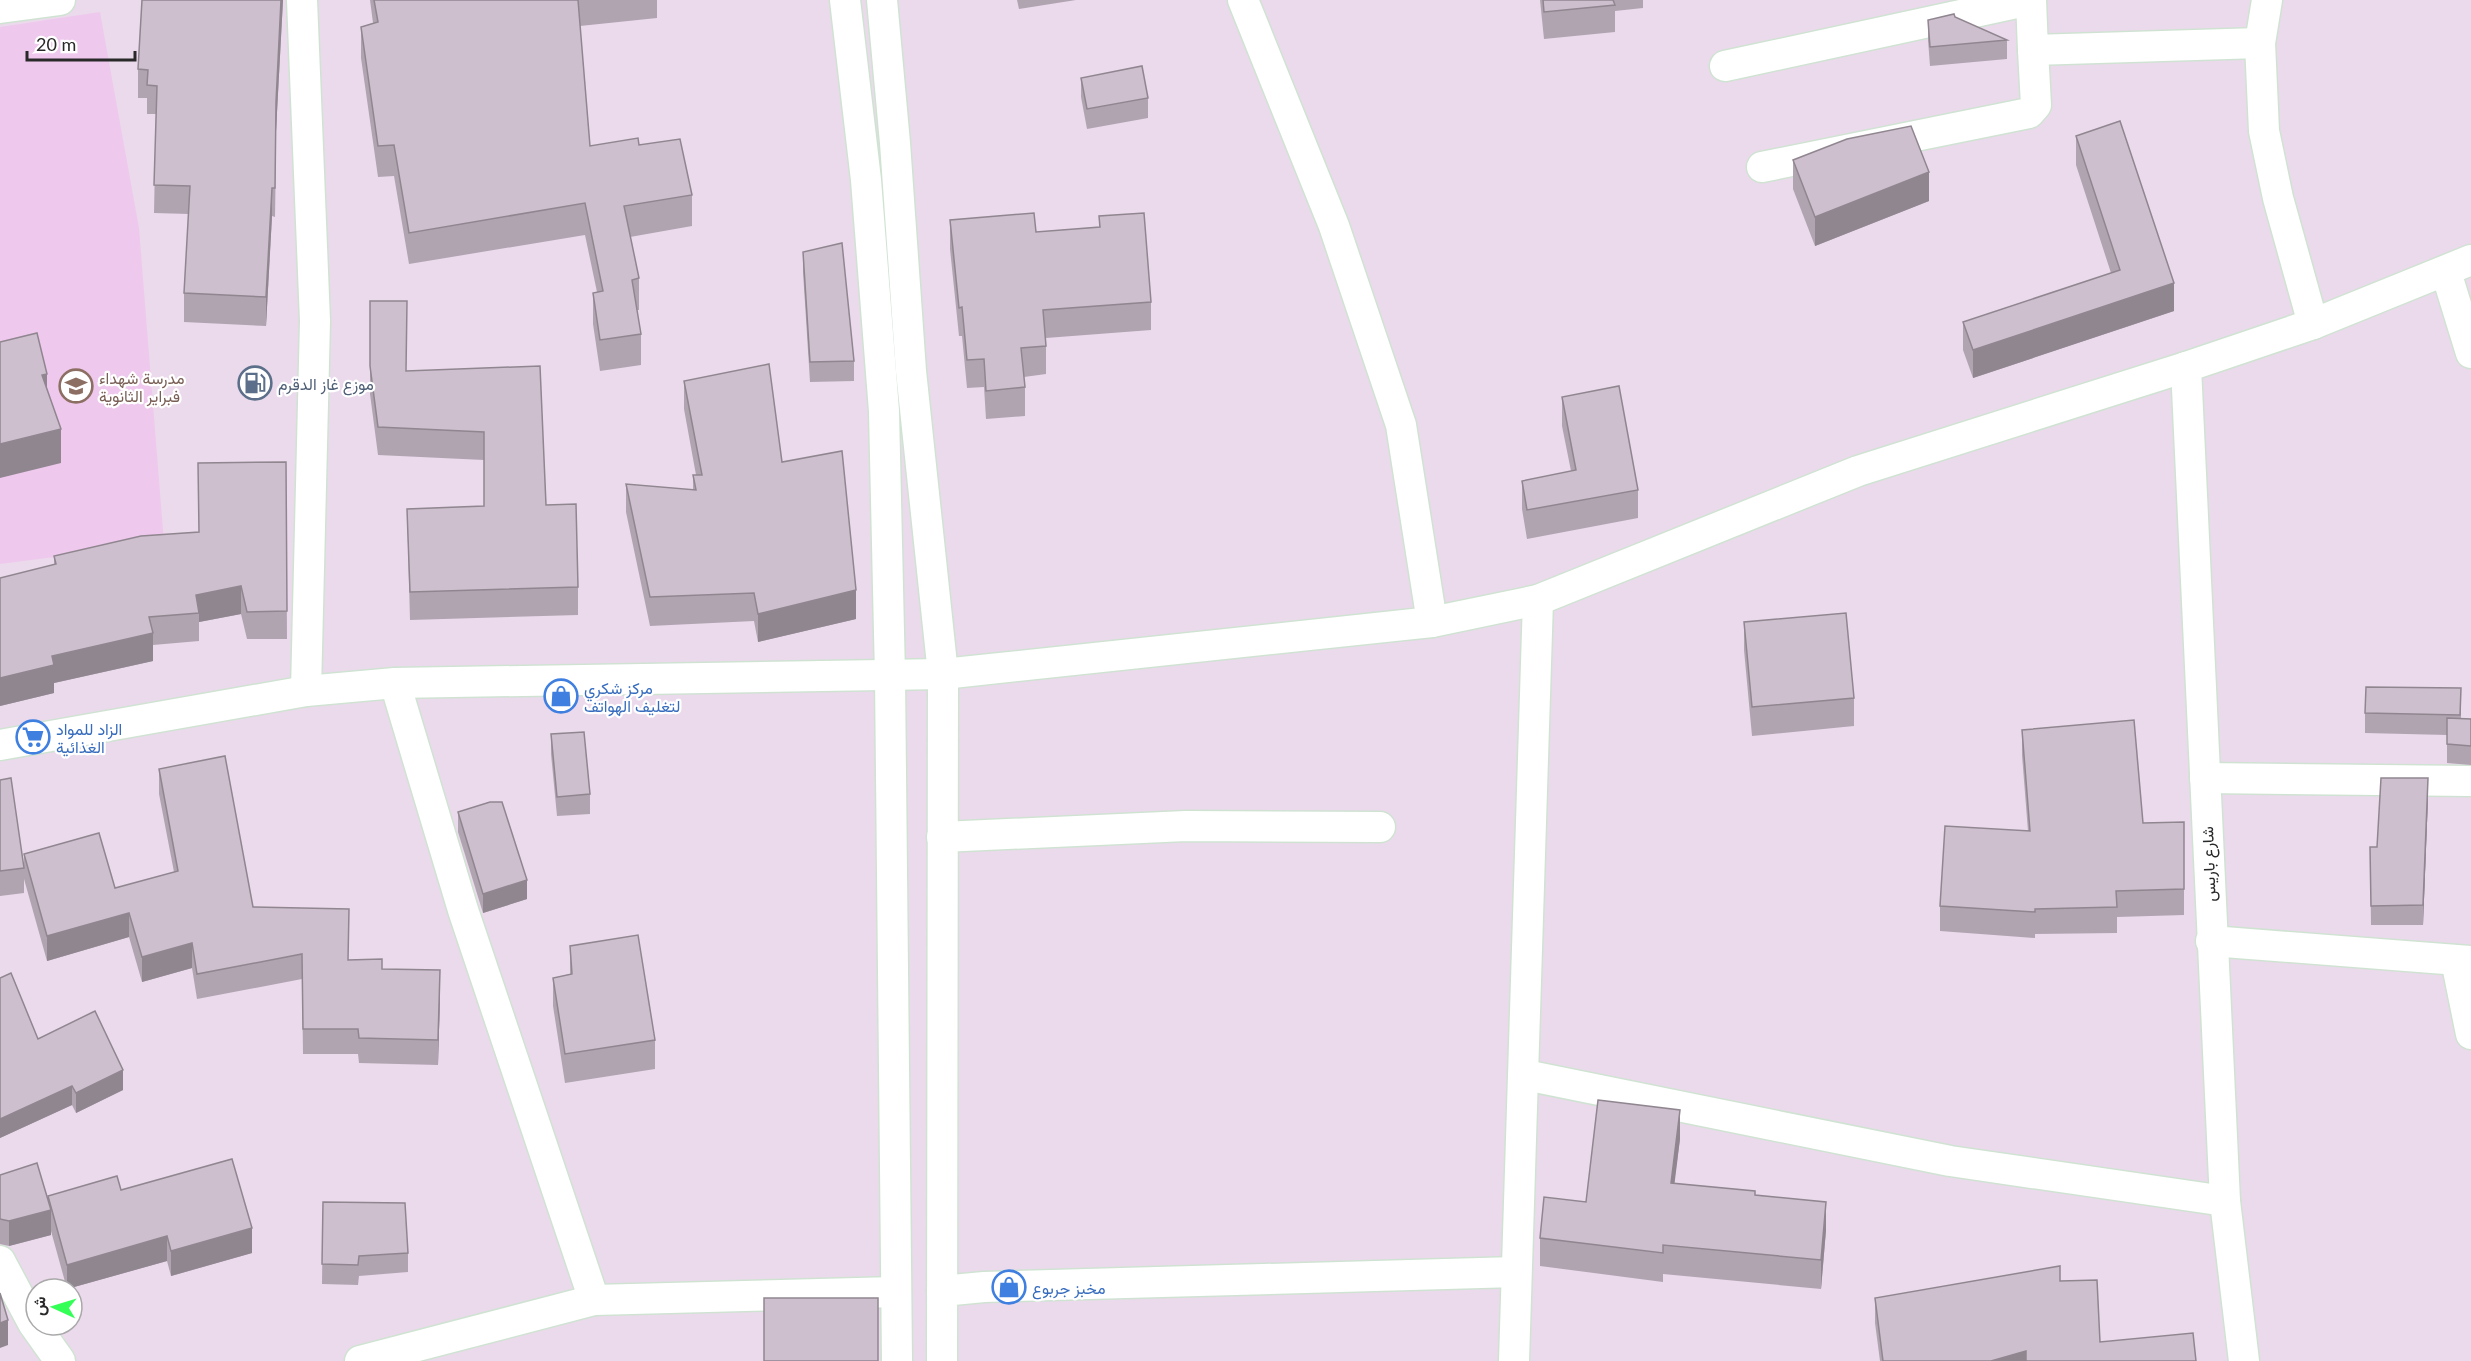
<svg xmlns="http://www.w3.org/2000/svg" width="2471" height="1361" font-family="Lato,Vazirmatn,sans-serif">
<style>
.education{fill:#eec9ed}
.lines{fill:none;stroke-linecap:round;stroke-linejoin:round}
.minor-casing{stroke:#d0e3d3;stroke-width:33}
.minor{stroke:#fff;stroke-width:30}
.wall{fill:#b1a4b1}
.shaded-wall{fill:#908690}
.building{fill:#cebfce;stroke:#908690;stroke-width:1.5}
.labels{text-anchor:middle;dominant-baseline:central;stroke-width:4.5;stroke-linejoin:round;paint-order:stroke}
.education-label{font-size:16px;fill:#785e54;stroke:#fff;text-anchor:start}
.service-label{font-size:16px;fill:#4e5e75;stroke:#fff;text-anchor:start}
.shop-label{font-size:16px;fill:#366cbe;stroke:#fff;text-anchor:start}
.street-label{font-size:16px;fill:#292929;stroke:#fff}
</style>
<rect width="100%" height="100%" fill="#ebdaec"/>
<!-- education -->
<polygon class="education" points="100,12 139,228 164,543 0,564 0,27"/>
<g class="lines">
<!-- minor casing -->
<g class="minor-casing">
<g id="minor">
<polyline points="302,0 315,321 306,691"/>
<polyline points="845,0 866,180 884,411 890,676 897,1361"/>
<polyline points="882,0 895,143 911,371 943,674 942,1361"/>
<polyline points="1243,0 1334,226 1401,425 1432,622"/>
<polyline points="2031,0 2033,50 2260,43"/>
<polyline points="2267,0 2260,43 2264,131 2278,198 2313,324"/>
<polyline points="0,8 60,0"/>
<polyline points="1725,66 2030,0"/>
<polyline points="1762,167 2029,113 2036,105 2033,50"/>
<polyline points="2446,272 2471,353"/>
<polyline points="2186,367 2225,1201 2244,1361"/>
<polyline points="395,683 463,910 594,1300"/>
<polyline points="0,745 306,691 395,683 943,674 1432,622 1538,600 1858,471 2186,367 2313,324 2471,260"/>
<polyline points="2205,778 2471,781"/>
<polyline points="942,837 1186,826 1380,827"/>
<polyline points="2211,941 2471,961"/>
<polyline points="2456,960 2471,1034"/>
<polyline points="1525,1075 1950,1161 2225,1201"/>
<polyline points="0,1261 33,1323 60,1361"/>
<polyline points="942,1291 984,1287 1516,1272"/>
<polyline points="360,1361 594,1300 896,1292"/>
<polyline points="1514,1361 1538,600"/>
</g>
</g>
<!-- minor -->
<use href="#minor" class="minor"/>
</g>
<!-- wall -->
<g class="wall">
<polygon points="142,0 283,0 276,131 275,217 272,216 266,326 184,322 184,293 189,214 154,213 156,114 147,114 147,98 138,98 138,69"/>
<polygon points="370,0 657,0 657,18 580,26 590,146 639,145 692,195 692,226 630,237 639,278 639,310 637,310 641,334 641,365 600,371 593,324 593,293 597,292 585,235 409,264 394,176 378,177 361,58 361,27 373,23"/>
<polygon points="1017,0 1076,0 1019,9"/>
<polygon points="1540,0 1643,0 1643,8 1615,11 1615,32 1544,39"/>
<polygon points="1955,17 2007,40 2007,59 1930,66 1928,40 1928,20"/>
<polygon points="1081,78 1148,98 1148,118 1087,129 1081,97"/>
<polygon points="2076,136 2174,311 1973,378 1963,350 1963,322 2111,273 2076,165"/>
<polygon points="1793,160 1929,201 1815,246 1793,189"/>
<polygon points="1099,216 1151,302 1151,330 1046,338 1046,374 1024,377 1025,387 1025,416 986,419 984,387 967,388 962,336 959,336 950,249 950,220 1036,232 1099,227"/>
<polygon points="803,252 854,361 854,381 810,382 803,272"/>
<polygon points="370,301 406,371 540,366 546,505 578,587 578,615 410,620 407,509 484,506 484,460 378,455 370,394"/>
<polygon points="684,381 782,462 856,619 758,642 754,621 650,626 626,512 626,484 693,490 693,475 696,475 684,409"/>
<polygon points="1562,397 1638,490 1638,518 1527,539 1522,509 1522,481 1571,471 1562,426"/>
<polygon points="286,462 287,639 247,639 241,614 199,622 199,641 153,645 153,661 54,683 54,693 0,706 0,578 54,565 54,556 199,532"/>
<polygon points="1744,622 1854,698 1854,726 1752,736 1744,650"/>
<polygon points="2461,688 2461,718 2471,719 2471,765 2447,763 2447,735 2365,733 2365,713"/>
<polygon points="2022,730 2143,823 2184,822 2184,915 2117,917 2117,933 2035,934 2035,938 1940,931 1940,906 2028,831 2022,755"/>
<polygon points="551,734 590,794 590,814 557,816 551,754"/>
<polygon points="159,769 253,907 349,960 382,969 440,995 438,1065 359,1063 358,1054 303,1054 302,979 197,999 192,968 142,982 129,937 47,961 24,879 24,854 115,888 174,872 159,794"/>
<polygon points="0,780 24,868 24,893 0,896"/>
<polygon points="2428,798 2423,925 2371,925 2370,847 2377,847"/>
<polygon points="458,812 527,899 483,913 458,832"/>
<polygon points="570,946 655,1040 655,1069 565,1083 553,1006 553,978 570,974"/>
<polygon points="0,978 38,1039 123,1090 76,1113 72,1105 0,1138"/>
<polygon points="1680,1139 1674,1183 1755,1195 1826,1230 1821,1289 1663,1274 1663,1282 1540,1266 1540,1238 1586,1202"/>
<polygon points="0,1175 48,1200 48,1196 121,1190 252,1253 171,1276 167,1261 67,1289 51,1231 51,1235 9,1246 0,1244"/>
<polygon points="323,1202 408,1253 408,1272 359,1276 358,1285 322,1284"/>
<polygon points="2060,1281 2100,1342 2196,1361 1880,1361 1875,1323 1875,1298"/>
</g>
<!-- shaded-wall -->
<g class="shaded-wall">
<polygon points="281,0 283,0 276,131 275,217 276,102"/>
<polygon points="1929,172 1929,201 1815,246 1815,217"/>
<polygon points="272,188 272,216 266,326 266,297"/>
<polygon points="2174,283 2174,311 1973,378 1973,350"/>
<polygon points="47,374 47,408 42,375"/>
<polygon points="61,429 61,463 0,478 0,444"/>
<polygon points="241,586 241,614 199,622 199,613 196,595"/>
<polygon points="856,590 856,619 758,642 758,614"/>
<polygon points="153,633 153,661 54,683 54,693 0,706 0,678 52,656"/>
<polygon points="2428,778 2428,798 2423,925 2423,905"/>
<polygon points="527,880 527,899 483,913 483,894"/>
<polygon points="129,913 129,937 47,961 47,936"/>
<polygon points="192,943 192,968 142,982 142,957"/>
<polygon points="440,970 440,995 438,1065 438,1040"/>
<polygon points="123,1070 123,1090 76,1113 76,1093"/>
<polygon points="72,1086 72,1105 0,1138 0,1119"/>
<polygon points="1680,1110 1680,1139 1671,1212 1671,1183"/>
<polygon points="1826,1202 1826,1230 1821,1289 1821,1260"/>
<polygon points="51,1210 51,1235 9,1246 9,1221"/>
<polygon points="252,1228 252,1253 171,1276 171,1251"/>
<polygon points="167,1236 167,1261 67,1289 67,1265"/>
<polygon points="8,1320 8,1345 0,1348 0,1323"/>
<polygon points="2026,1351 2026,1361 1991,1361"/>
</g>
<!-- building -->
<g class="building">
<polygon points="142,0 281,0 276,102 275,188 272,188 266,297 184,293 190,186 154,185 157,86 147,85 148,70 138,69"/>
<polygon points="374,0 578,0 590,146 638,138 639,145 680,139 692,195 624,206 639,278 632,280 641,334 600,340 593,293 603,291 585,203 409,233 394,145 378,146 361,27 378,22"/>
<polygon points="1543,0 1613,0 1615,5 1544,12"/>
<polygon points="1954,14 1955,17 2007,40 1930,47 1928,20"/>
<polygon points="1142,66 1148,98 1087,109 1081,78"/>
<polygon points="2120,121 2174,283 1973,350 1963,322 2120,270 2076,136"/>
<polygon points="1911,126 1929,172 1815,217 1793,160 1847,139"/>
<polygon points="1034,213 1036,232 1100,227 1099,216 1144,213 1151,302 1043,310 1046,346 1021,348 1025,387 986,391 984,359 967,360 962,307 959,308 950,220"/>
<polygon points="842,243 854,361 810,362 803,252"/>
<polygon points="370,301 407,301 406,371 540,366 546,505 576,504 578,587 410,592 407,509 484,506 484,432 378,427 370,366"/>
<polygon points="37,333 47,374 42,375 61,429 0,444 0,342"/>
<polygon points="769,364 782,462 842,451 856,590 758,614 754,593 650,597 626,484 696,490 693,475 702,475 684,381"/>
<polygon points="1619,386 1638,490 1527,510 1522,481 1576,470 1562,397"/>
<polygon points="286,462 287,611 247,612 241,586 196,595 199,613 149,617 153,633 52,656 54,665 0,678 0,578 56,564 54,556 141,536 199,532 198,463"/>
<polygon points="1846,613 1854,698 1752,707 1744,622"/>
<polygon points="2366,687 2461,688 2460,715 2365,713"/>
<polygon points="2447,718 2471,719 2471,746 2447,744"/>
<polygon points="2134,720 2143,823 2184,822 2184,889 2116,891 2117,907 2035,909 2035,912 1940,906 1945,826 2030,831 2022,730"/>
<polygon points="584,732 590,794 557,797 551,734"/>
<polygon points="225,756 253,907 349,909 348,960 382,959 382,969 440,970 438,1040 359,1038 358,1029 303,1029 302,954 197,974 192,943 142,957 129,913 47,936 24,854 99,833 115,888 178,871 159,769"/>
<polygon points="11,778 24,868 0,871 0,780"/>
<polygon points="2381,778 2428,778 2423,905 2371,906 2370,847 2377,847"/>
<polygon points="490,802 502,802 527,880 483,894 458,812"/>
<polygon points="638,935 655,1040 565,1054 553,978 572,974 570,946"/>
<polygon points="11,973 38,1039 95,1011 123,1070 76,1093 72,1086 0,1119 0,978"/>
<polygon points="1598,1100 1680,1110 1671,1183 1755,1191 1755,1195 1826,1202 1821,1260 1663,1245 1663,1253 1540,1238 1544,1197 1586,1202"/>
<polygon points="232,1159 252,1228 171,1251 167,1236 67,1265 48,1196 117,1176 121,1190"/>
<polygon points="37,1163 51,1210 9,1221 0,1219 0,1175"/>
<polygon points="323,1202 405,1203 408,1253 359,1256 358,1265 322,1264"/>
<polygon points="2060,1266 2060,1281 2097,1280 2100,1342 2193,1333 2196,1361 2026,1361 2026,1351 1991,1361 1883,1361 1875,1298"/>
<polygon points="0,1293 8,1320 0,1323"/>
<rect x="764" y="1298" width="114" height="63"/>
</g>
<!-- icons -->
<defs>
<g id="fuel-ring" transform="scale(1.725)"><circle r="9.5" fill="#fff" stroke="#5c6f8a" stroke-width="1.5"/><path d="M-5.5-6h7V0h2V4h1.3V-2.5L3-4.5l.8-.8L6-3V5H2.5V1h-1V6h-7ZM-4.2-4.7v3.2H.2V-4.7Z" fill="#5c6f8a"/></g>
<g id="school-ring" transform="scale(1.725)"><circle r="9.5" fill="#fff" stroke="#8d6e63" stroke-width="1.5"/><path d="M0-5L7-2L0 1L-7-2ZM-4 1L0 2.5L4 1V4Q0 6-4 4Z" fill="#8d6e63"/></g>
<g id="shop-ring" transform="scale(1.725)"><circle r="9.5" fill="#fff" stroke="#3f7fe0" stroke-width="1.5"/><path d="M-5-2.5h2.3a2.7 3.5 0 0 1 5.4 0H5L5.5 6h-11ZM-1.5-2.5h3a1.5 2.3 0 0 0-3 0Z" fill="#3f7fe0"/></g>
<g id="supermarket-ring" transform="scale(1.725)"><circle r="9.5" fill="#fff" stroke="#3f7fe0" stroke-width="1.5"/><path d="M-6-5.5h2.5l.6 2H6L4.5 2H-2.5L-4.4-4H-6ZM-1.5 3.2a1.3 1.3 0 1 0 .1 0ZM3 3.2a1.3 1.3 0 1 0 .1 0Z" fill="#3f7fe0"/></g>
</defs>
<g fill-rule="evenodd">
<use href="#fuel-ring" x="255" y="383"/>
<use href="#school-ring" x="76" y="386"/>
<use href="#shop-ring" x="561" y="696"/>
<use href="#supermarket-ring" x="33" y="737"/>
<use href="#shop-ring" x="1009" y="1287"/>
</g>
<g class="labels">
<!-- education labels -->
<g class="education-label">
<text x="99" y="377">مدرسة شهداء<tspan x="99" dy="18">فبراير الثانوية</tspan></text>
</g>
<!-- service labels -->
<g class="service-label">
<text x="278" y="383">موزع غاز الدقرم</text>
</g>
<!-- shop labels -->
<g class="shop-label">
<text x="584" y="687">مركز شكري<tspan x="584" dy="18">لتغليف الهواتف</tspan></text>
<text x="56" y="728">الزاد للمواد<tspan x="56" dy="18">الغذائية</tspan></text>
<text x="1032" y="1287">مخبز جربوع</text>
</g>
<!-- street labels -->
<g class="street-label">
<text transform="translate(2208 864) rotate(-92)">شارع باريس</text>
</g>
</g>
<!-- north arrow -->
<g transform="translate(54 1307) rotate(274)"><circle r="28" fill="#ffffff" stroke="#a9a9a9" stroke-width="1.5"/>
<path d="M0-4.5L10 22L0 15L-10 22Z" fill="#34ff56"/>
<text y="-9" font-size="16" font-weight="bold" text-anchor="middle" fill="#292929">ش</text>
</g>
<!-- scale -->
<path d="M27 51v9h108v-9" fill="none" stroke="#292929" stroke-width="3"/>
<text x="36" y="51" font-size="18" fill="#292929" stroke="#ffffff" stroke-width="4.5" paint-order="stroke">20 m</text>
</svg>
